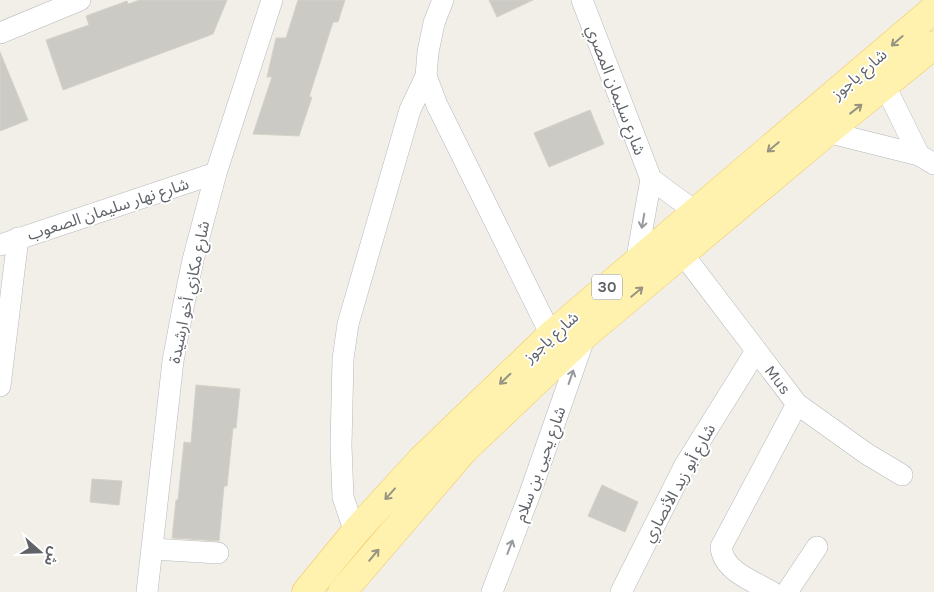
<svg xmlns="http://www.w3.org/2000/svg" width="934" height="592" font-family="Karla,'Noto Sans Arabic',sans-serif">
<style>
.building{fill:#cccac5;stroke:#d6d1c6}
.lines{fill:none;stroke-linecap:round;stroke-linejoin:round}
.minor-casing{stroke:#b5b8bc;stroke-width:22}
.major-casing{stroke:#f2c960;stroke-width:29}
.minor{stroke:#fff;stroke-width:21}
.major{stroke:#fff2af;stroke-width:28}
.oneway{stroke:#979581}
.oneway2{stroke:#979a9d}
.labels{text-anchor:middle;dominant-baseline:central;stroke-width:4;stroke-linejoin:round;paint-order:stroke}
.shield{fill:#fff;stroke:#8f9295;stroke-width:1}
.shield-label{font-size:15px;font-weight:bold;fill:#5f6368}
.street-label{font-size:16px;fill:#5f6368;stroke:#fff}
</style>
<rect width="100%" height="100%" fill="#f1efe8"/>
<!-- building -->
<g class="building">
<polygon points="140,0 227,0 213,34 63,90 46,40 89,25 86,16 127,1 128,4"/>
<polygon points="298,0 345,0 338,22 333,22 309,97 312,97 299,136 253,134 272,77 267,77 276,38 286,38"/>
<polygon points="489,0 533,0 497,17"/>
<polygon points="0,52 28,120 0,131"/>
<polygon points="590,110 604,144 549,167 534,133"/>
<polygon points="196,385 240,389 236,428 233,428 227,486 224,486 219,541 172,538 176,500 178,500 184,442 191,443"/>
<polygon points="92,479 122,481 119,505 90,502"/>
<polygon points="602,485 638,502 625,532 588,516"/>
</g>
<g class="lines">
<!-- minor casing -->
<g class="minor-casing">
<g id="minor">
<polyline points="582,0 651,179 636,263"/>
<polyline points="0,33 80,0"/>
<polyline points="426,76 437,105 551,335"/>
<polyline points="885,86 919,155"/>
<polyline points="827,132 919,155 934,164"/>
<polyline points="651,179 696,212"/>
<polyline points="0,245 216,173"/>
<path id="s1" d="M682,253L797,404L867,454L902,475"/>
<polyline points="0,386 18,238"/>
<polyline points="356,531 351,521 343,497 341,446 343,359 348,324 410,110 426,76 428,52 434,23 443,0"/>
<polyline points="153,549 218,553"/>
<polyline points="147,592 173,361 182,313 193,260 216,173 272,0"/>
<polyline points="492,592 529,496 585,336"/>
<polyline points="621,592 685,465 756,351"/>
<path d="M772,592C753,581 723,571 721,547L797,404"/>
<polyline points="787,592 817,547"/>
</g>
</g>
<!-- major casing -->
<g class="major-casing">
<g id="major">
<polyline points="306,592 356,531 421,460 551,335 934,9"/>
<polyline points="342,592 464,450 586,334 827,132 934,45"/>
</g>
</g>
<!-- minor -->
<use href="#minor" class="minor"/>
<!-- major -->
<use href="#major" class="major"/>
</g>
<!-- one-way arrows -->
<defs><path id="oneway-shaft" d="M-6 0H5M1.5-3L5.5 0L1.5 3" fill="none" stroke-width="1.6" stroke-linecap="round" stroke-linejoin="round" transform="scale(1.25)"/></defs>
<g class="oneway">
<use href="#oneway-shaft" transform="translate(897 41) rotate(139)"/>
<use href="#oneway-shaft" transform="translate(856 109) rotate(-38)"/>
<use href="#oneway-shaft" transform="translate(773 147) rotate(140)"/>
<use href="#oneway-shaft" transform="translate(637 292) rotate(-40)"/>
<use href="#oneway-shaft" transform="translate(505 379) rotate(136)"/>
<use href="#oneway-shaft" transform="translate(390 494) rotate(132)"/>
<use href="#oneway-shaft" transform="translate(374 555) rotate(-50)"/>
</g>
<g class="oneway2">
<use href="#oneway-shaft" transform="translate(643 221) rotate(100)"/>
<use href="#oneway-shaft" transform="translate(571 377) rotate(-71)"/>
<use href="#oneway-shaft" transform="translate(510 547) rotate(-69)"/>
</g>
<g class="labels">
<!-- shield labels -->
<rect class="shield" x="592" y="274.5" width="30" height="25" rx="4"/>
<g class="shield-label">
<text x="607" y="287">30</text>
</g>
<!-- street labels -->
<g class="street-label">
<text transform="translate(859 74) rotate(-41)">شارع ياجوز</text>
<text transform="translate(616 90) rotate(69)">شارع سليمان المصري</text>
<text transform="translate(108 209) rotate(-18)">شارع نهار سليمان الصعوب</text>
<text transform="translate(189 292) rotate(-78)">شارع مكازي أخو ارشيدة</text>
<text transform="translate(551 337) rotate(-42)">شارع ياجوز</text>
<text stroke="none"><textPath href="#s1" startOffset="159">Mus</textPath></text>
<text transform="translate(540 464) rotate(-70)">شارع يحيى بن سلام</text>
<text transform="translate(679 483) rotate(-61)">شارع أبو زيد الأنصاري</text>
</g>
</g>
<!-- north arrow -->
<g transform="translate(40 552) rotate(110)" stroke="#ffffff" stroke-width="4" paint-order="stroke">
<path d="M0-4L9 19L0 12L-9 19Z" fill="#5f6368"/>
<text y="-8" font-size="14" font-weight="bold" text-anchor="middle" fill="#5f6368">ش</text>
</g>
</svg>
